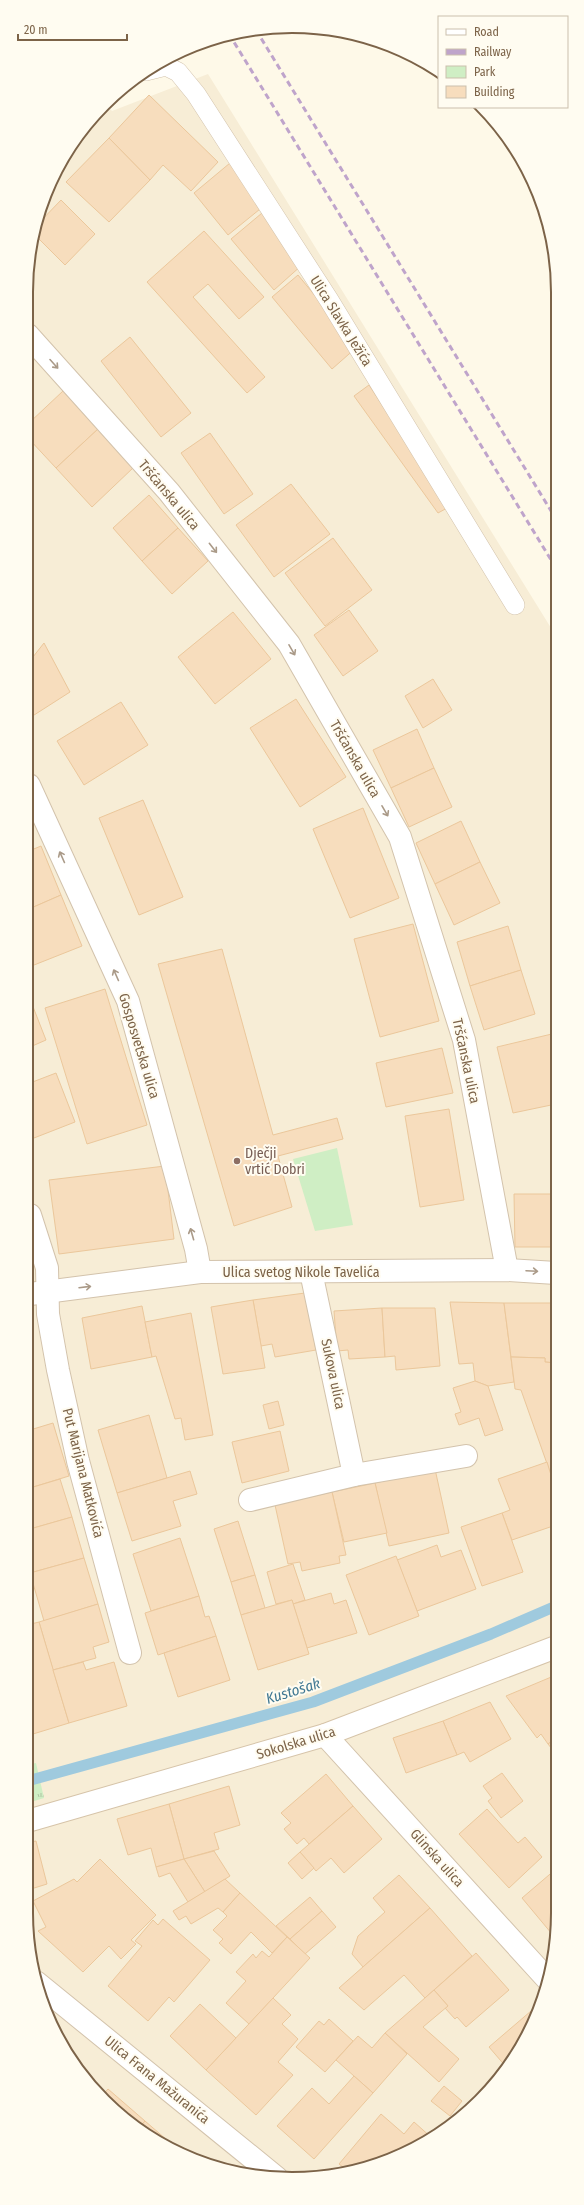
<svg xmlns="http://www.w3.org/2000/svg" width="584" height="2205" font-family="'Fira Sans Condensed',sans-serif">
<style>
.residential{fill:#f7edd6}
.grass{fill:url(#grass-tufts)}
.green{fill:#cfeec4}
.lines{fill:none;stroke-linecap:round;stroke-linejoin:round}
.stream{stroke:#9fcade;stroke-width:11}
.building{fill:#f7ddbd;stroke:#ebc79b}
.lane-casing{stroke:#d3c3ac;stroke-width:20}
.street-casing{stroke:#d3c3ac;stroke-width:24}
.secondary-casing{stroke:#d6c4a9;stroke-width:24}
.lane{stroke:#fff;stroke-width:19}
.street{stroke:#fff;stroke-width:22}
.secondary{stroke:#fff;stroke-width:22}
.rail{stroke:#bfa4cb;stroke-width:3;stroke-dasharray:6 4;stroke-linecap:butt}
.oneway{stroke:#aa9a88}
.education-dot{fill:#8d6e63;stroke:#fffcf1;stroke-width:1.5}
.labels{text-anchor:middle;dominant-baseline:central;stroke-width:4;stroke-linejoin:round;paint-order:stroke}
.street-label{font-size:14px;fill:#7c6348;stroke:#fffcf1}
.education-label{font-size:14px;fill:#785e54;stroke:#fffcf1;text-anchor:start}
.water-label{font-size:15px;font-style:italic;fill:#3f7792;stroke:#fffcf1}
.rim{fill:none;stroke:#7c6348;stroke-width:2}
</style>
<defs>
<pattern id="grass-tufts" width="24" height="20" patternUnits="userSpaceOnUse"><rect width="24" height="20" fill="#cfeec4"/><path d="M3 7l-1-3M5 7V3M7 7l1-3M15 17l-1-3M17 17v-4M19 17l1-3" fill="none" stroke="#adc4a1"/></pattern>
</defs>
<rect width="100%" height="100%" fill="#fef9e8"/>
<!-- residential -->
<polygon class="residential" points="208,74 556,636 556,1948 544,1999 522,2046 492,2088 454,2124 410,2151 361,2170 274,2178 223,2170 175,2152 130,2124 92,2089 46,2015 31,1965 28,257 40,206 62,159 92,116 106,104 112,111"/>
<!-- grass -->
<polygon class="grass" points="36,1763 44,1798 31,1802 31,1764"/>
<!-- green -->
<polygon class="green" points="337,1148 353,1225 315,1231 293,1159"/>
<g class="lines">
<!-- stream -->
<polyline class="stream" points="31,1780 313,1702 491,1634 556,1606"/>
</g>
<!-- building -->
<g class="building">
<polygon points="149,95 218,162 191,191 163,165 150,180 109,138"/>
<polygon points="109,138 150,180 109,222 66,182"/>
<polygon points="236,158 265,205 228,235 194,193"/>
<polygon points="61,200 95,234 65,265 34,234 36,226"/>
<polygon points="268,208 302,265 274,290 231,239"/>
<polygon points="204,231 264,297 239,319 208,284 193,297 265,377 247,393 147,282"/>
<polygon points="298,275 357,347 332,369 272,297"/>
<polygon points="130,337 191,413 161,437 101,361"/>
<polygon points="369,385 449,507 438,513 354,396"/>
<polygon points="63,391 98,429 56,468 29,439 29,423"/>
<polygon points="98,429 134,467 92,507 56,468"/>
<polygon points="210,433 253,494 224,514 181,453"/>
<polygon points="291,484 330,534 274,577 236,525"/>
<polygon points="149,495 178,528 142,561 113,528"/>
<polygon points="178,528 208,561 172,594 142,561"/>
<polygon points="333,538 372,590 325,626 285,573"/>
<polygon points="349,610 378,651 343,676 314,635"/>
<polygon points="233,612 271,659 215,704 178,657"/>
<polygon points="44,643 70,692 31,717 29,713 29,662"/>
<polygon points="433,679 452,710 423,728 405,696"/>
<polygon points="296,699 346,777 300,807 250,728"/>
<polygon points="121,702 148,745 84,785 57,741"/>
<polygon points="417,729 434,768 391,788 373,750"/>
<polygon points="434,768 452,807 409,827 391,788"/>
<polygon points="143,800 183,897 139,915 99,818"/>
<polygon points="363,808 399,898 350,918 313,829"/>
<polygon points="461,821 480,862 435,884 416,843"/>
<polygon points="41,846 61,895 29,909 29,851"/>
<polygon points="480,862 500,903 454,925 435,884"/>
<polygon points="61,895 82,946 29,967 29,909"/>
<polygon points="413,924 439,1021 380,1037 354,939"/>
<polygon points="508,926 521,970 470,986 457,942"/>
<polygon points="222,949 273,1135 337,1118 343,1139 278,1156 292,1207 234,1226 158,964"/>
<polygon points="521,970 535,1014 484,1030 470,986"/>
<polygon points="105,989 147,1125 87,1144 45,1008"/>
<polygon points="30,999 46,1040 30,1047"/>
<polygon points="556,1033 556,1104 513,1113 497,1047"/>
<polygon points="442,1048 453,1093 386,1107 376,1063"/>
<polygon points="56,1073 75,1122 34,1138 30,1127 30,1083"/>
<polygon points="449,1109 464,1200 420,1207 405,1116"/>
<polygon points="165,1166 174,1239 59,1254 49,1180"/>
<polygon points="514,1194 556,1194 556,1247 515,1247"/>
<polygon points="305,1293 316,1350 275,1357 272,1344 261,1346 253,1300"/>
<polygon points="253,1300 265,1368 223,1374 211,1307"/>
<polygon points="450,1302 504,1303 514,1382 488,1386 475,1381 473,1363 459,1364"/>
<polygon points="504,1303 556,1303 556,1363 545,1362 545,1358 511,1357"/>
<polygon points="142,1306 152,1357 91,1369 82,1318"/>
<polygon points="382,1308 385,1357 349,1359 348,1350 337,1351 334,1311"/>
<polygon points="382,1308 435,1308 440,1366 396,1370 395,1356 385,1357"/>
<polygon points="191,1313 213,1435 185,1440 181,1418 175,1419 156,1356 152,1357 145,1322"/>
<polygon points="511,1357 545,1358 545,1362 556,1363 556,1473 551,1475 521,1390 515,1389"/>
<polygon points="475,1381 488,1386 503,1430 485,1436 479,1418 459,1425 455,1414 461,1412 453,1388"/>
<polygon points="278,1401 284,1425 269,1429 263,1405"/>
<polygon points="149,1415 167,1478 117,1493 98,1430"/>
<polygon points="53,1423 69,1476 30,1488 30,1430"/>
<polygon points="280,1431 289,1471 242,1483 232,1442"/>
<polygon points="547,1462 551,1475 556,1473 556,1525 512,1540 502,1513 510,1510 498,1479"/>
<polygon points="435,1469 449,1533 389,1546 375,1483"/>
<polygon points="190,1471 197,1494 173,1501 181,1526 132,1541 117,1493"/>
<polygon points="60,1479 72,1517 30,1529 30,1488"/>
<polygon points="375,1483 387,1533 344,1542 332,1492"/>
<polygon points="332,1492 346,1555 339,1556 340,1563 302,1571 300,1562 288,1564 275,1505"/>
<polygon points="502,1513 523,1572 482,1586 461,1527"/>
<polygon points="72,1517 84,1558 30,1573 30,1529"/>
<polygon points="238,1521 255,1575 231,1582 214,1529"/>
<polygon points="180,1538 199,1596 151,1611 133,1554"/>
<polygon points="437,1545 441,1557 461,1550 476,1589 417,1611 397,1560"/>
<polygon points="396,1556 419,1616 369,1635 346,1575"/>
<polygon points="84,1558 98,1604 44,1621 30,1573"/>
<polygon points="293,1564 305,1600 293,1604 292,1600 276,1604 267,1572"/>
<polygon points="255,1575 265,1608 241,1615 231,1582"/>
<polygon points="331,1593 334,1604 346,1600 357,1633 307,1648 293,1604"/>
<polygon points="199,1596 205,1617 209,1616 216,1636 158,1655 145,1613"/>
<polygon points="292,1600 309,1654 258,1670 241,1615"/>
<polygon points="98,1604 109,1642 93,1647 96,1658 53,1670 39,1622"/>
<polygon points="39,1622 69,1723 33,1734 31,1725 31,1624"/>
<polygon points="216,1636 230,1680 178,1697 164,1653"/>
<polygon points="83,1662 86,1670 114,1662 127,1706 69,1723 53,1670"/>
<polygon points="556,1675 556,1738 548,1744 541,1734 537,1738 506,1696"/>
<polygon points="490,1702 511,1739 470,1762 464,1752 457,1755 443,1721"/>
<polygon points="443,1721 457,1755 406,1773 393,1738"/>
<polygon points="556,1738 556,1754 548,1744"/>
<polygon points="502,1773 523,1801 501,1818 488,1801 492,1798 483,1786"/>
<polygon points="326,1774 353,1806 309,1844 304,1838 297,1844 284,1829 291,1823 281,1813"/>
<polygon points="229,1786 240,1825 214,1833 219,1849 184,1859 169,1804"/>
<polygon points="169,1804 184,1859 156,1867 151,1848 128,1855 117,1819"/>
<polygon points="353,1806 382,1839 344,1873 331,1858 316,1871 300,1852"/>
<polygon points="487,1809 518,1843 525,1837 542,1857 509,1888 459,1834"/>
<polygon points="36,1841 47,1884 31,1889 31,1842"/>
<polygon points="214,1851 230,1876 205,1892 184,1859"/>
<polygon points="300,1852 314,1868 302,1879 288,1863"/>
<polygon points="100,1859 156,1915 131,1940 136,1944 121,1959 109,1946 83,1972 38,1931 46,1927 33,1901 74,1879 77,1882"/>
<polygon points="184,1859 205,1892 188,1902 170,1873 159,1877 156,1867"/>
<polygon points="556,1869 556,1931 552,1934 522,1898"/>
<polygon points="399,1875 430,1908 363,1967 352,1954 358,1936 385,1912 373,1898"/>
<polygon points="225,1879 240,1893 223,1912 218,1908 191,1924 186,1916 179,1920 173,1911"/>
<polygon points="240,1893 287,1937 272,1953 251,1932 231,1954 219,1943 223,1939 213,1930 227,1916 223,1912"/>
<polygon points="310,1897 322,1911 290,1939 276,1926"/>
<polygon points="430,1908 472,1956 425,1998 404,1975 364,2010 339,1988"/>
<polygon points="322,1911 336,1927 305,1954 290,1939"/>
<polygon points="163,1919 210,1960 174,2002 169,1997 148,2021 108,1986 142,1946 135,1941 153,1920 158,1925"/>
<polygon points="287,1937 310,1958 249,2024 226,2003 246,1981 236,1972 253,1954 256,1958 262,1951 269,1957"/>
<polygon points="476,1953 509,1990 466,2027 457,2017 455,2019 445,2008 448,2006 434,1990"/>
<polygon points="434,1990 448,2006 423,2027 459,2059 439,2082 385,2033"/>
<polygon points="273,1998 291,2015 282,2024 298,2039 278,2062 293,2075 256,2115 206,2070"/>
<polygon points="200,2004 236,2038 206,2070 170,2036"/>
<polygon points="531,2011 536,2017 522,2046 507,2068 489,2047"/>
<polygon points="329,2019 353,2041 325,2072 296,2047 319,2021 324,2025"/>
<polygon points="385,2033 407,2054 373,2093 336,2060 358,2036 372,2048"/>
<polygon points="354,2076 373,2093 314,2159 277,2126 312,2088 329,2104"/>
<polygon points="444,2086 462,2101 450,2116 431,2101"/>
<polygon points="108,2089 145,2121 138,2129 101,2097"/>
<polygon points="381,2114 404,2134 414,2122 432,2138 410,2151 361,2170 348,2171 339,2164"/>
<polygon points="145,2121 182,2153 181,2154 138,2129"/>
<polygon points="445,2122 450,2127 433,2137"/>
</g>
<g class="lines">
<!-- lane casing -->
<g class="lane-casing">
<polyline id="lane" points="146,71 166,66 178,72 196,94 329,300 515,605"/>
</g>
<!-- street casing -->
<g class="street-casing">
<g id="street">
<polyline points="28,335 169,492 289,644 400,837 464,1040 507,1270"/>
<polyline points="29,785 128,1001 196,1249 200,1272"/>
<polyline points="30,1215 47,1268 48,1314 58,1370 78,1461 130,1653"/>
<polyline points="311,1272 354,1475"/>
<polyline points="30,1294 200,1272 507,1270 556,1273"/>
<polyline points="250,1500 354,1475 466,1456"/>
<polyline points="325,1735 548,1980"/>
<polyline points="36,1982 277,2178"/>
</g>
</g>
<!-- secondary casing -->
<g class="secondary-casing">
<polyline id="secondary" points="31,1820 325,1735 556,1647"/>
</g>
<!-- lane -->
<use href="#lane" class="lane"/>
<!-- street -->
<use href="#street" class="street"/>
<!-- secondary -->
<use href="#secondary" class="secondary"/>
<!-- rail -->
<g class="rail">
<polyline points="256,30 556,519"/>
<polyline points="229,34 556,568"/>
</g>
</g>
<!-- one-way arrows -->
<defs><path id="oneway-shaft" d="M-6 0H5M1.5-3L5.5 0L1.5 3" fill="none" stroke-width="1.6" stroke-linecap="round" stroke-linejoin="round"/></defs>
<g class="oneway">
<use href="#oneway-shaft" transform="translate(54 364) rotate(48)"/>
<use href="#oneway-shaft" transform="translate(213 548) rotate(52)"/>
<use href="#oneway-shaft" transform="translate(292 650) rotate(60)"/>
<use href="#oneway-shaft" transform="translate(385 811) rotate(60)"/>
<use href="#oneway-shaft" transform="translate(62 857) rotate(-114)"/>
<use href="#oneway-shaft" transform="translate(116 975) rotate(-114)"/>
<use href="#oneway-shaft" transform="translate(192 1234) rotate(-106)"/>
<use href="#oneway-shaft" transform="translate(532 1271) rotate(3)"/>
<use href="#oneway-shaft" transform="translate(85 1287) rotate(-7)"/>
</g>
<!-- markers -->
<circle class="education-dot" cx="237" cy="1161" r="4"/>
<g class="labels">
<!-- street labels -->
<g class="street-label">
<text transform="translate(341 321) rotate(58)">Ulica Slavka Ježića</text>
<text transform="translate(169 495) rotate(50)">Tršćanska ulica</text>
<text transform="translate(355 759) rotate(60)">Tršćanska ulica</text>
<text transform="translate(139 1046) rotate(73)">Gosposvetska ulica</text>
<text transform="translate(466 1061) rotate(78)">Tršćanska ulica</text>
<text x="301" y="1272">Ulica svetog Nikole Tavelića</text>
<text transform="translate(333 1374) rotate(78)">Sukova ulica</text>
<text transform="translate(83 1473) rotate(76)">Put Marijana Matkovića</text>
<text transform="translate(296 1743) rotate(-17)">Sokolska ulica</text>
<text transform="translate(437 1858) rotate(48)">Glinska ulica</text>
<text transform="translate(157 2080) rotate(39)">Ulica Frana Mažuranića</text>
</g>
<!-- education labels -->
<g class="education-label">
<text x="245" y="1153">Dječji<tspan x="245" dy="16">vrtić Dobri</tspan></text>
</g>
<!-- water labels -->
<g class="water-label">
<text transform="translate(293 1691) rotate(-17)">Kustošak</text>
</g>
</g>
<!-- crop -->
<path d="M0 0H584V2205H0ZM292 33H292A259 259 0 0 1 551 292V1913A259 259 0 0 1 292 2172H292A259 259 0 0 1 33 1913V292A259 259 0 0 1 292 33Z" fill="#fffcf1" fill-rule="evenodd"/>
<path class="rim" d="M292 33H292A259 259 0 0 1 551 292V1913A259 259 0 0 1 292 2172H292A259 259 0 0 1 33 1913V292A259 259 0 0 1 292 33Z"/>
<!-- legend -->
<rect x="438" y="16" width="130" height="92" fill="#fffcf1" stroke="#cbbfad"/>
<rect x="446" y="29" width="20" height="6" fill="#ffffff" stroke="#cbbfad"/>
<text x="474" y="36" font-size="12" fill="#7c6348">Road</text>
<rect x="446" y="49" width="20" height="6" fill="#bfa4cb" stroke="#cbbfad"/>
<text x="474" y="56" font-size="12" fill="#7c6348">Railway</text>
<rect x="446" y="66" width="20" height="12" fill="#cfeec4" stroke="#cbbfad"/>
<text x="474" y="76" font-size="12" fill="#7c6348">Park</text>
<rect x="446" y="86" width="20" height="12" fill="#f7ddbd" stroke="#cbbfad"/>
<text x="474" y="96" font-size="12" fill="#7c6348">Building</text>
<!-- scale -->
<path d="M18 34v6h109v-6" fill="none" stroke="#7c6348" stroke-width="2"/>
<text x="24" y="34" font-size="12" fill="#7c6348" stroke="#fffcf1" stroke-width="3" paint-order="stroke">20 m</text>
</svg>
